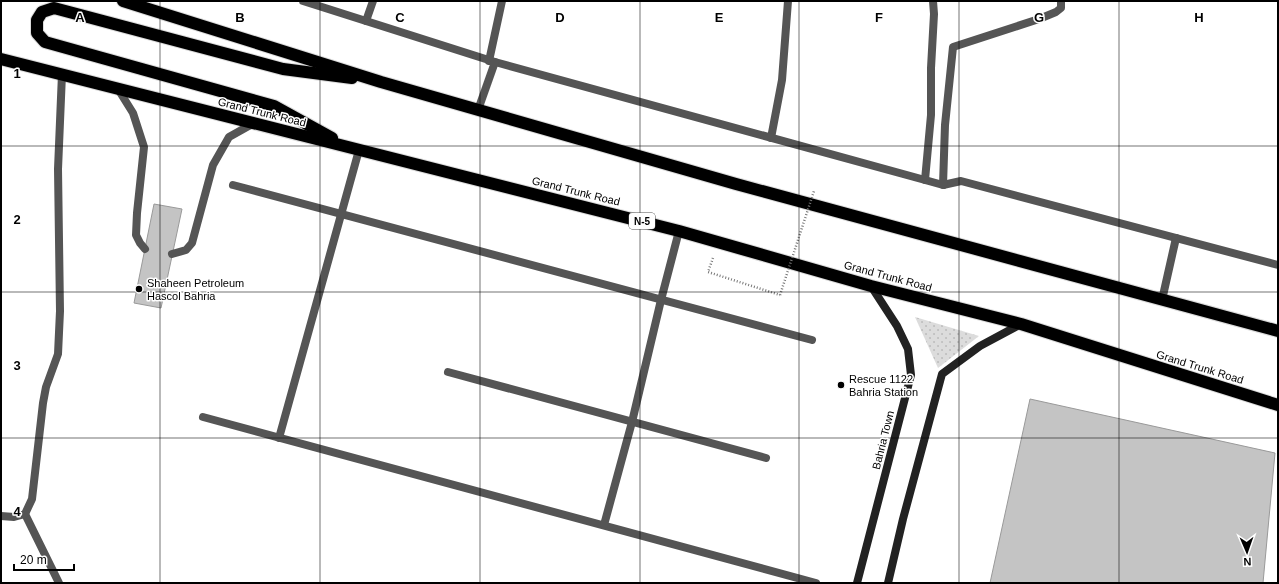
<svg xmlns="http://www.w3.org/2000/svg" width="1279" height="584" font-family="Helvetica,sans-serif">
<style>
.grass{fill:url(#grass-dots)}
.building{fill:#c4c4c4;stroke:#999}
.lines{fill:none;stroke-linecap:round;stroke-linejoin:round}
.highway-casing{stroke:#dbdbdb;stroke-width:14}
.path{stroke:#777;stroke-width:2.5;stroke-dasharray:1 2;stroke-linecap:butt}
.lane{stroke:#555;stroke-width:8}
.street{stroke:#555;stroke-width:8}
.secondary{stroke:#222;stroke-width:8}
.highway{stroke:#000;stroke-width:12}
.path-bridge{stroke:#777;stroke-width:2.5;stroke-dasharray:1 2;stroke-linecap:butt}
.grid{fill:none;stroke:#000;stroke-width:1;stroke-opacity:0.55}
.poi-dot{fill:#000;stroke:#fff;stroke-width:1.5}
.labels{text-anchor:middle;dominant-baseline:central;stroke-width:3;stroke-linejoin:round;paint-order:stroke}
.shield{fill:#fff;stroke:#4c4c4c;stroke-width:1}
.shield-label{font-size:10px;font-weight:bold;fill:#000}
.street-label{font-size:11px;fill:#000;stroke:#fff}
.poi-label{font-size:11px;fill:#000;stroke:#fff;text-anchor:start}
.grid-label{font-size:13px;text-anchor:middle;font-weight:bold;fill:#000;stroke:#fff;stroke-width:3;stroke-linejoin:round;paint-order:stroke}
</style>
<defs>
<pattern id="grass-dots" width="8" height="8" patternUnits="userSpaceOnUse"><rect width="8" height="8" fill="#dcdcdc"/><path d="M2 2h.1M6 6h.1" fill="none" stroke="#bbb" stroke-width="1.8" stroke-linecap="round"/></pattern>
</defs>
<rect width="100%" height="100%" fill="#fff"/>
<!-- grass -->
<polygon class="grass" points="915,317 979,336 938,368"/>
<!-- building -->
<g class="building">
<polygon points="154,204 182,209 161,308 134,303"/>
<polygon points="1030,399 1275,453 1263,583 990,583"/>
</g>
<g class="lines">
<!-- highway casing -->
<g class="highway-casing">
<g id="highway">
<polyline points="123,1 381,82 736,184 1278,331"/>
<polyline points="1,59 679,231 871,286 1021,324 1278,405"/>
<polyline points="332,138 274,106 45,42 37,33 37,20 42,12 54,8 283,69 352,78"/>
</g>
</g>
<!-- path -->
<polyline class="path" points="713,258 708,272 780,295"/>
<!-- lane -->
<g class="lane">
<polyline points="366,21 373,1"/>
<polyline points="489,61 502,1"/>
<polyline points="118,89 133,113 144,147 137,213 136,235 140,243 145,249"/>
<polyline points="771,138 782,80 788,1"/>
<polyline points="925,180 931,115 931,68 934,14 933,1"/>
<polyline points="172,254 186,250 192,243 213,165 229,137 254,123"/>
</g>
<!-- street -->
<g class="street">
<polyline points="303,1 495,62 925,180 943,185 961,181 1278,265"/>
<polyline points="478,110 495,62"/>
<polyline points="233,185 812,340"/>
<polyline points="943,185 945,125 953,47 1039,19 1056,12 1061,8 1061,1"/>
<polyline points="1162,300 1176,238"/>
<polyline points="448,372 766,458"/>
<polyline points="203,417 816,583"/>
<polyline points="279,438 359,150"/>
<polyline points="25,514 59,583"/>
<polyline points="1,516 14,517 25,514 32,499 43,403 46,387 58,354 60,311 58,169 62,74"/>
<polyline points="604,525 632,422 661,300 679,231"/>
</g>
<!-- secondary -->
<g class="secondary">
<polyline points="857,583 911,375 908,349 897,326 871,286"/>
<polyline points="888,583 903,519 942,374 980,346 1021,324"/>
</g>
<!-- highway -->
<use href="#highway" class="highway"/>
<!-- path-bridge -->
<polyline class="path-bridge" points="780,295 814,191"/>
</g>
<!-- grid -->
<path class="grid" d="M160,1V583M320,1V583M480,1V583M640,1V583M799,1V583M959,1V583M1119,1V583M1,146H1278M1,292H1278M1,438H1278"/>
<!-- markers -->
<g class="poi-dot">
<circle cx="139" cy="289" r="4"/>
<circle cx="841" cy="385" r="4"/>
</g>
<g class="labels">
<!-- shield labels -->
<rect class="shield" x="629" y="213" width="26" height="16" rx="3"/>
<g class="shield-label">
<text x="642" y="221">N-5</text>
</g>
<!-- street labels -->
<g class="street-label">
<text transform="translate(262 112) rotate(14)">Grand Trunk Road</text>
<text transform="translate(576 191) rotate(14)">Grand Trunk Road</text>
<text transform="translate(888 276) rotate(15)">Grand Trunk Road</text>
<text transform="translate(1200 367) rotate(17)">Grand Trunk Road</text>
<text transform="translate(883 440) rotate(-76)">Bahria Town</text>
</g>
<!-- poi labels -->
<g class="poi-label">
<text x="147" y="283">Shaheen Petroleum<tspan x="147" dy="13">Hascol Bahria</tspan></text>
<text x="849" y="379">Rescue 1122<tspan x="849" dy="13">Bahria Station</tspan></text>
</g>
</g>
<g class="grid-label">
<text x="80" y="22">A</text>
<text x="240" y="22">B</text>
<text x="400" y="22">C</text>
<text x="560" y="22">D</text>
<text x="719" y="22">E</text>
<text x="879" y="22">F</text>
<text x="1039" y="22">G</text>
<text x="1199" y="22">H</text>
<text x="17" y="78">1</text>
<text x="17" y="224">2</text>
<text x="17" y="370">3</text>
<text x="17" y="516">4</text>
</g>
<!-- border -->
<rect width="1279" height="584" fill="none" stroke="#000000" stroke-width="4"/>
<!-- north arrow -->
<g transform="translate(1247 552) rotate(178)" stroke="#ffffff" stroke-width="3" paint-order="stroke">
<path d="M0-3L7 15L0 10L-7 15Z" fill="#000000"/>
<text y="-6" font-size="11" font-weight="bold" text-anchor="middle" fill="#000000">N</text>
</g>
<!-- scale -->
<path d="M14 564v6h60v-6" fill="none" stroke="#000000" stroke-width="2"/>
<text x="20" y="564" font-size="12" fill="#000000" stroke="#ffffff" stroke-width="3" paint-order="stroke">20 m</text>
</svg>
